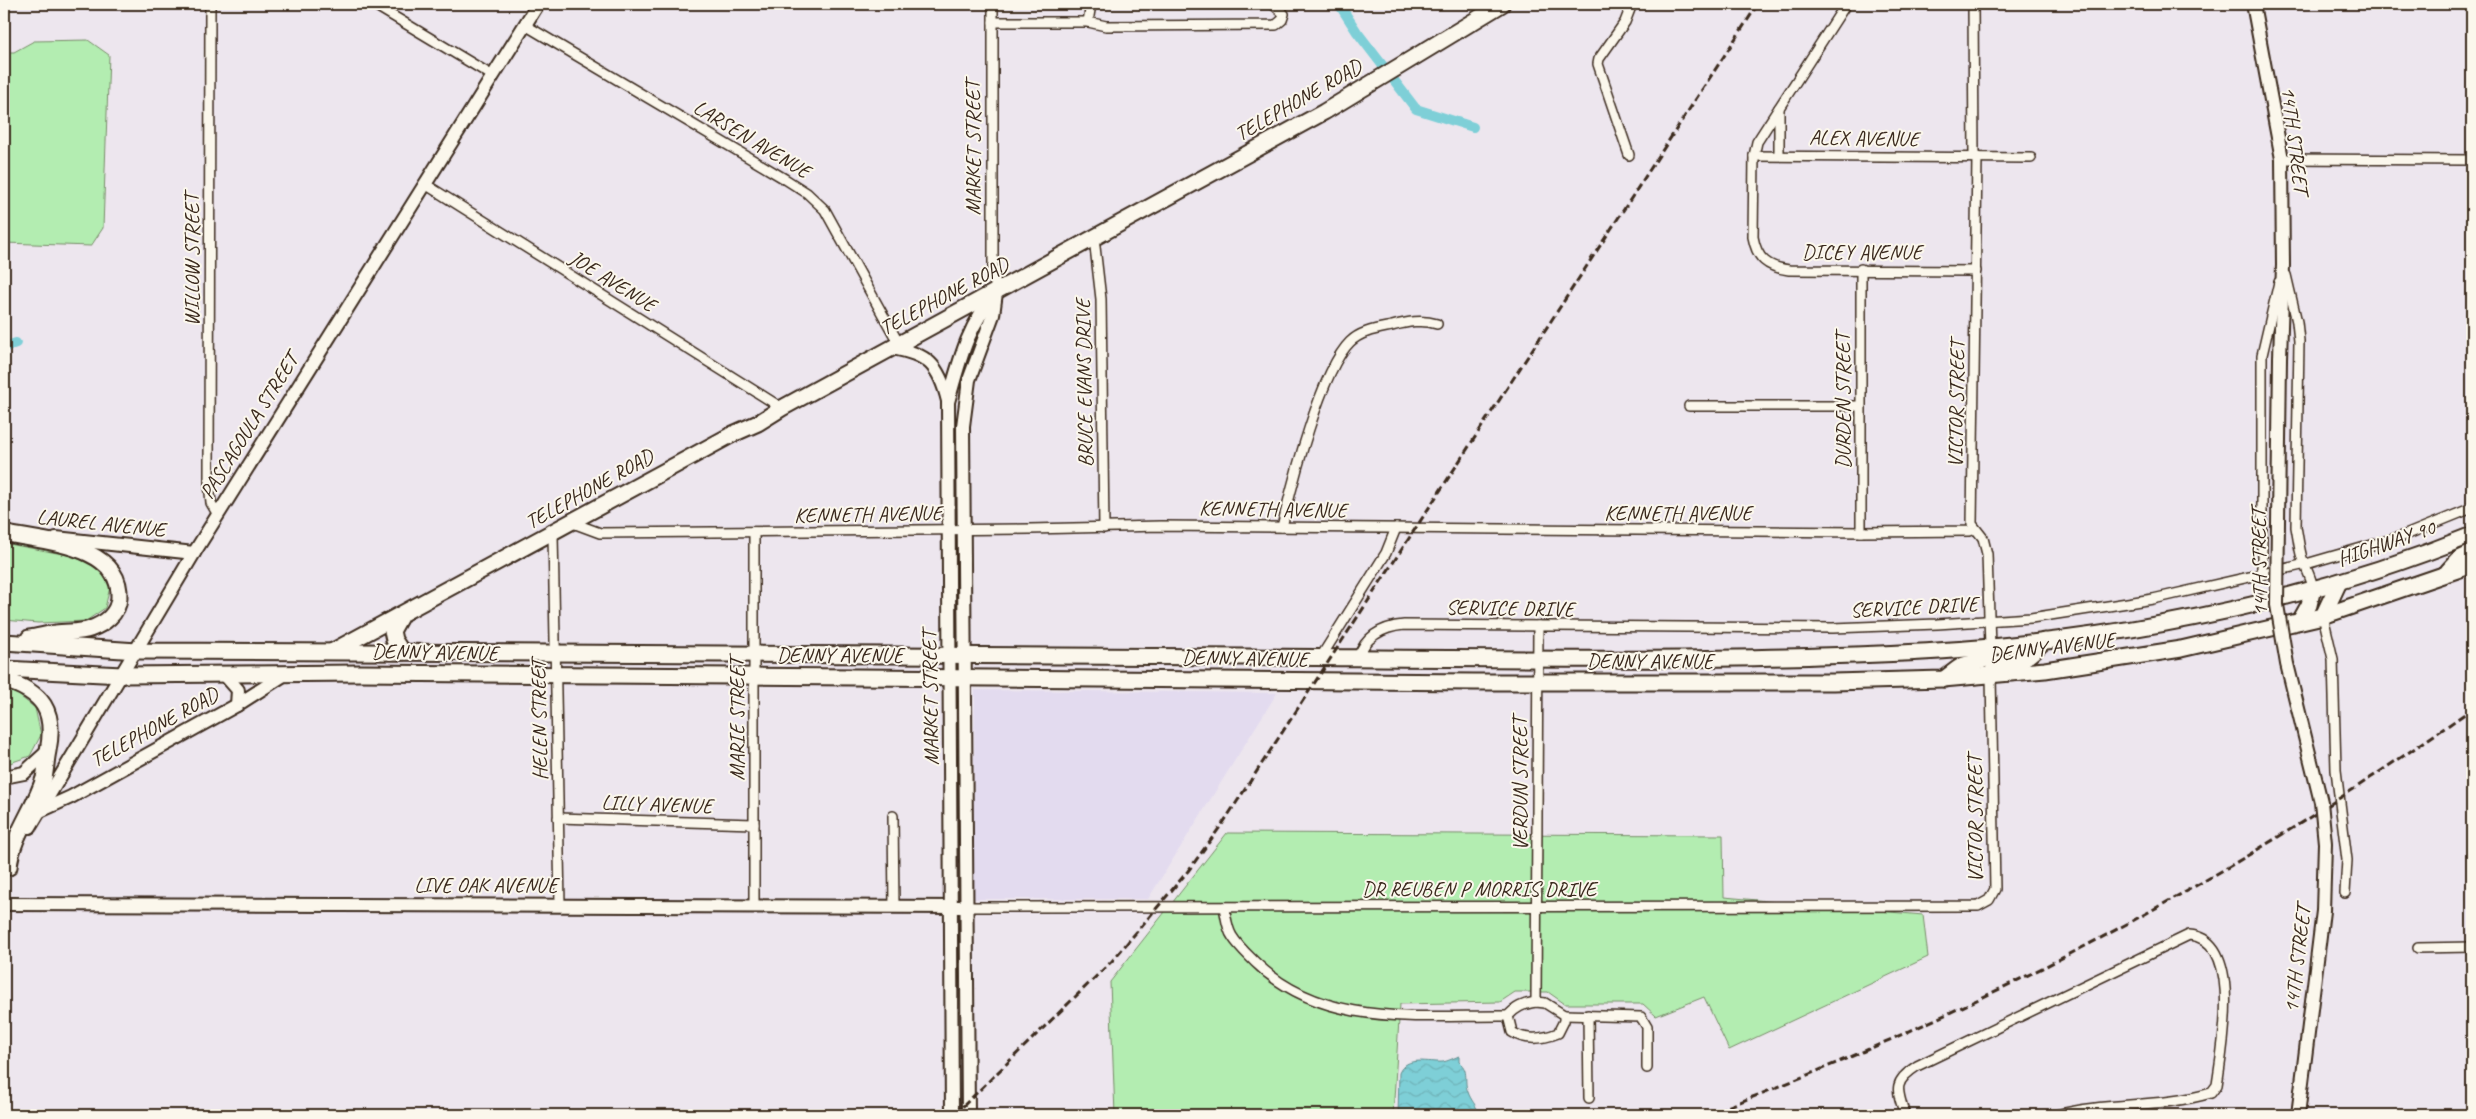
<svg xmlns="http://www.w3.org/2000/svg" width="2476" height="1119" font-family="Caveat,sans-serif">
<style>
.built{fill:#e3dbef}
.green{fill:#b3edb1;stroke:#778c68}
.water{fill:url(#water-waves);stroke:#638d8d}
.lines{fill:none;stroke-linecap:round;stroke-linejoin:round}
.canal{stroke:#7ecfd7;stroke-width:10}
.street-casing{stroke:#3b2a1e;stroke-width:12}
.secondary-casing{stroke:#3b2a1e;stroke-width:16}
.primary-casing{stroke:#3b2a1e;stroke-width:19}
.street{stroke:#fbf7ec;stroke-width:9}
.secondary{stroke:#fbf7ec;stroke-width:12}
.primary{stroke:#fbf7ec;stroke-width:15}
.rail{stroke:#3b2a1e;stroke-width:3;stroke-dasharray:8 4;stroke-linecap:butt}
.secondary-bridge-casing{stroke:#3b2a1e;stroke-width:16;stroke-linecap:butt}
.secondary-bridge{stroke:#fbf7ec;stroke-width:12}
.labels{text-anchor:middle;dominant-baseline:central;stroke-width:4;stroke-linejoin:round;paint-order:stroke}
.street-label{font-size:21px;fill:#3b2a1e;stroke:#fbf7ec}
</style>
<defs>
<pattern id="water-waves" width="16" height="10" patternUnits="userSpaceOnUse" patternTransform="scale(1.25)"><rect width="16" height="10" fill="#7ecfd7"/><path d="M0 5q4-4 8 0t8 0" fill="none" stroke="#6eb2b8"/></pattern>
</defs>
<rect width="100%" height="100%" fill="#ede6ee"/>
<filter id="ink" filterUnits="userSpaceOnUse"><feTurbulence type="fractalNoise" baseFrequency=".02" numOctaves="2"/><feDisplacementMap in="SourceGraphic" scale="10" xChannelSelector="R" yChannelSelector="G"/><feConvolveMatrix kernelMatrix="1 2 1 2 8 2 1 2 1" color-interpolation-filters="sRGB"/></filter>
<g filter="url(#ink)">
<!-- built -->
<polygon class="built" points="975,690 1277,693 1148,899 973,899"/>
<!-- green -->
<g class="green">
<polygon points="88,40 109,55 103,228 91,246 4,243 4,52 14,52 34,41"/>
<polygon points="4,543 73,556 99,569 110,587 105,608 86,621 38,623 4,620"/>
<polygon points="4,688 12,690 35,708 41,735 30,756 4,765"/>
<polygon points="1227,833 1723,835 1724,897 1923,915 1928,957 1729,1050 1704,997 1656,1016 1643,1004 1565,1004 1548,992 1515,992 1500,1002 1400,1004 1393,1115 1115,1115 1110,982"/>
</g>
<!-- water -->
<path class="water" d="M1459,1056V1062C1470,1071 1463,1081 1468,1092C1471,1101 1476,1104 1479,1114L1398,1115L1399,1073C1407,1055 1427,1063 1443,1062C1448,1061 1454,1058 1459,1056Z"/>
<g class="lines">
<!-- canal -->
<g class="canal">
<polyline points="1339,4 1357,32 1416,109 1473,127"/>
<polyline points="4,347 16,343"/>
</g>
<!-- street casing -->
<g class="street-casing">
<g id="street">
<polyline points="210,4 209,483 211,503 218,515"/>
<polyline points="373,4 493,76"/>
<polyline points="993,4 993,267 996,293"/>
<path d="M1846,4L1757,142L1754,156L1753,237C1757,259 1767,267 1789,270L1976,271"/>
<polyline points="1973,4 1974,157"/>
<polyline points="993,22 1088,22 1106,26 1276,25 1282,20 1284,14 1273,4"/>
<polyline points="1088,22 1091,4"/>
<polyline points="525,25 785,179 807,193 825,210 899,344"/>
<polyline points="1779,108 1779,155"/>
<polyline points="1629,155 1598,64 1599,59 1625,22 1632,4"/>
<polyline points="1754,156 2031,158"/>
<polyline points="1977,157 1972,524 1983,538 1987,554 1990,647"/>
<polyline points="2282,159 2472,160"/>
<polyline points="425,184 782,408"/>
<polyline points="1094,238 1101,299 1104,528"/>
<polyline points="1861,269 1861,532"/>
<path d="M2286,275L2297,322L2299,341L2296,527C2298,537 2299,548 2302,558C2306,569 2311,577 2313,588"/>
<polyline points="1689,406 1859,406"/>
<polyline points="573,523 600,533 1030,529 1161,526 1861,532 1970,531 1974,529"/>
<path d="M1282,527C1292,485 1321,370 1350,342C1361,331 1378,329 1392,326C1407,322 1422,319 1437,324"/>
<polyline points="754,532 754,906"/>
<polyline points="553,534 560,905"/>
<polyline points="2262,575 2262,355 2279,282"/>
<polyline points="2323,616 2333,659 2336,770 2347,860 2345,893"/>
<polyline points="1321,657 1386,553 1396,528"/>
<path d="M1358,658C1365,637 1382,627 1404,625L1833,628L1937,624L2031,618L2153,599L2306,564L2403,536L2472,508"/>
<polyline points="893,816 894,907"/>
<polyline points="558,818 754,824"/>
<polyline points="968,907 1978,906 1989,900 1995,889 1991,676"/>
<path d="M1224,907C1226,916 1227,929 1232,936C1238,946 1247,954 1255,962C1323,1029 1420,1015 1508,1016"/>
<polyline points="2418,948 2472,947"/>
<polyline points="1536,1002 1538,626"/>
<path d="M1536,1002L1545,1003L1564,1015V1021L1558,1033C1543,1039 1526,1041 1512,1032L1508,1016C1516,1007 1523,1004 1536,1002Z"/>
<polyline points="1564,1015 1641,1017 1647,1027 1647,1068"/>
<polyline points="1588,1015 1589,1098"/>
<path d="M1905,1115C1897,1090 1892,1082 1917,1066L2189,935C2244,939 2222,1050 2217,1085L2211,1093C2161,1108 2106,1102 2056,1115"/>
</g>
</g>
<!-- secondary casing -->
<g class="secondary-casing">
<g id="secondary">
<polyline points="2253,4 2282,159 2283,265 2280,358"/>
<path d="M892,348C928,354 939,365 948,401"/>
<polyline points="56,538 194,553"/>
<polyline points="224,674 238,690 237,705"/>
<polyline points="4,777 24,773 48,751"/>
<polyline points="38,812 71,797 237,705 287,673"/>
<polyline points="30,827 194,553 538,4"/>
<polyline points="4,904 968,907"/>
<path d="M952,1115L948,402C960,359 967,327 996,293"/>
<polyline points="968,1115 963,426 969,380 993,315 996,293"/>
</g>
</g>
<!-- primary casing -->
<g class="primary-casing">
<g id="primary">
<path d="M8,534C46,542 122,546 119,598C118,614 104,624 90,629C79,633 67,631 56,633C47,634 38,637 29,638"/>
<polyline points="2448,571 2459,559 2472,553"/>
<polyline points="401,615 392,631 394,640 402,652"/>
<polyline points="2323,616 2339,582"/>
<polyline points="2300,621 2309,605 2313,588"/>
<path d="M4,642L137,651C507,653 877,654 1247,657C1392,658 1538,660 1684,659C1786,657 1889,656 1991,647C2154,632 2319,597 2472,535"/>
<polyline points="333,651 733,434 758,423 782,408 1324,112 1502,4"/>
<polyline points="4,669 122,675 360,673 1475,682 1833,682 1943,679 2045,670 2181,649 2323,616 2472,565"/>
<path d="M1991,676C1996,656 2013,666 2026,657C2033,653 2038,646 2044,641"/>
<path d="M1944,679C1950,675 1957,668 1964,665C1977,660 1988,666 1990,647"/>
<path d="M4,680C43,692 56,711 48,751C46,760 46,769 44,778C35,809 12,835 9,867"/>
</g>
</g>
<!-- street -->
<use href="#street" class="street"/>
<!-- secondary -->
<use href="#secondary" class="secondary"/>
<!-- primary -->
<use href="#primary" class="primary"/>
<!-- rail -->
<g class="rail">
<polyline points="954,1115 1112,961 1188,871 1223,823 1758,4"/>
<path d="M1706,1115C1870,1053 2029,980 2181,894C2282,838 2378,774 2472,709"/>
</g>
<!-- secondary-bridge casing -->
<g class="secondary-bridge-casing">
<polyline id="secondary-bridge" points="2280,358 2277,605 2287,664 2321,802 2325,843 2323,911 2298,1115"/>
</g>
<!-- secondary-bridge -->
<use href="#secondary-bridge" class="secondary-bridge"/>
</g>
</g>
<g class="labels">
<!-- street labels -->
<g class="street-label">
<text transform="translate(1298 100) rotate(-30)">TELEPHONE ROAD</text>
<text transform="translate(1864 138) rotate(1)">ALEX AVENUE</text>
<text transform="translate(752 139) rotate(31)">LARSEN AVENUE</text>
<text transform="translate(2295 140) rotate(83)">14TH STREET</text>
<text transform="translate(973 148) rotate(-90)">MARKET STREET</text>
<text x="1862" y="252">DICEY AVENUE</text>
<text transform="translate(192 260) rotate(-90)">WILLOW STREET</text>
<text transform="translate(613 281) rotate(32)">JOE AVENUE</text>
<text transform="translate(944 296) rotate(-28)">TELEPHONE ROAD</text>
<text transform="translate(1084 383) rotate(-91)">BRUCE EVANS DRIVE</text>
<text transform="translate(1843 401) rotate(-90)">DURDEN STREET</text>
<text transform="translate(1956 404) rotate(-89)">VICTOR STREET</text>
<text transform="translate(249 426) rotate(-58)">PASCAGOULA STREET</text>
<text transform="translate(589 489) rotate(-29)">TELEPHONE ROAD</text>
<text transform="translate(1273 509) rotate(1)">KENNETH AVENUE</text>
<text x="1678" y="513">KENNETH AVENUE</text>
<text transform="translate(868 514) rotate(-1)">KENNETH AVENUE</text>
<text transform="translate(101 523) rotate(6)">LAUREL AVENUE</text>
<text transform="translate(2386 543) rotate(-19)">HIGHWAY 90</text>
<text transform="translate(2259 562) rotate(-91)">14TH STREET</text>
<text transform="translate(1914 607) rotate(-3)">SERVICE DRIVE</text>
<text transform="translate(1510 608) rotate(1)">SERVICE DRIVE</text>
<text transform="translate(2052 647) rotate(-7)">DENNY AVENUE</text>
<text transform="translate(435 652) rotate(1)">DENNY AVENUE</text>
<text x="840" y="655">DENNY AVENUE</text>
<text transform="translate(1245 658) rotate(1)">DENNY AVENUE</text>
<text x="1650" y="661">DENNY AVENUE</text>
<text transform="translate(930 698) rotate(-91)">MARKET STREET</text>
<text transform="translate(737 719) rotate(-90)">MARIE STREET</text>
<text transform="translate(539 720) rotate(-91)">HELEN STREET</text>
<text transform="translate(154 727) rotate(-29)">TELEPHONE ROAD</text>
<text transform="translate(1520 784) rotate(-90)">VERDUN STREET</text>
<text transform="translate(657 804) rotate(2)">LILLY AVENUE</text>
<text transform="translate(1975 819) rotate(-90)">VICTOR STREET</text>
<text x="486" y="885">LIVE OAK AVENUE</text>
<text x="1479" y="889">DR REUBEN P MORRIS DRIVE</text>
<text transform="translate(2297 959) rotate(-83)">14TH STREET</text>
</g>
</g>
<!-- margin -->
<rect width="2476" height="1119" fill="none" stroke="#fbf7ec" stroke-width="20"/>
<rect x="10" y="10" width="2456" height="1099" fill="none" stroke="#3b2a1e" stroke-width="2" filter="url(#ink)"/>
</svg>
